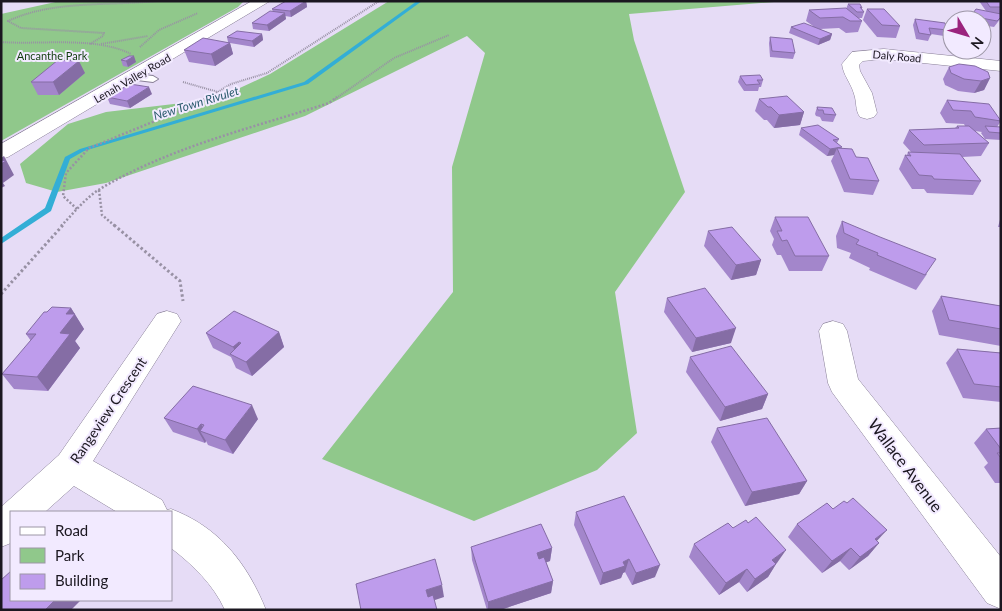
<svg xmlns="http://www.w3.org/2000/svg" width="1002" height="611" font-family="Lato,sans-serif">
<style>
.green{fill:#90c88b}
.lines{fill:none;stroke-linecap:round;stroke-linejoin:round}
.stream{fill:#33aed6;fill-rule:evenodd}
.lane-casing{stroke:#898097;stroke-width:2}
.street-casing{stroke:#898097;stroke-width:1}
.path-far2{stroke:#9891a4;stroke-width:2;stroke-dasharray:1 1;stroke-linecap:butt}
.path-far1{stroke:#9891a4;stroke-width:2.5;stroke-dasharray:2 2;stroke-linecap:butt}
.path{stroke:#9891a4;stroke-width:3;stroke-dasharray:2.5 2.5;stroke-linecap:butt}
.lane{fill:#fff;fill-rule:evenodd}
.street{fill:#fff;fill-rule:evenodd}
.wall{fill:#a386cb}
.shaded-wall{fill:#856da5}
.building{fill:#be9cec;stroke:#856da5}
.labels{text-anchor:middle;dominant-baseline:central;stroke-width:4;stroke-linejoin:round;paint-order:stroke}
.far-park-label{font-size:11px;fill:#113d0e;stroke:#f2eaff}
.far-street-label{font-size:11px;fill:#1b1720;stroke:#f2eaff}
.far-water-label{font-size:12px;font-style:italic;fill:#2b5b6d;stroke:#f2eaff}
.street-label{font-size:14px;fill:#1b1720;stroke:#f2eaff}
.near-street-label{font-size:16px;fill:#1b1720;stroke:#f2eaff}
</style>
<rect width="100%" height="100%" fill="#e6dcf6"/>
<!-- green -->
<g class="green">
<polygon points="60,1 244,1 238,7 1,141 1,14"/>
<polygon points="389,1 786,1 629,14 634,40 685,192 615,292 637,433 597,470 474,521 322,459 453,292 452,167 485,53 467,36 305,116 106,183 57,192 26,183 20,164 68,124 106,112 216,99 270,74"/>
</g>
<g class="lines">
<!-- stream -->
<polygon class="stream" points="417,1 422,1 308,84 84,151 70,159 51,211 1,244 1,238 45,208 65,157 80,149 304,82"/>
<!-- lane casing -->
<g class="lane-casing">
<polygon id="lane" points="133,74 153,76 158,79 153,82 129,79 128,77 129,75"/>
</g>
<!-- street casing -->
<g class="street-casing">
<g id="street">
<polygon points="252,1 270,1 8,157 1,159 1,144"/>
<path d="M884,49L1001,61V71L884,59L863,61L859,65L860,71L872,93L877,113L874,117L867,119L860,117C855,110 857,102 854,94C851,83 843,75 842,64L852,52Z"/>
<path d="M167,311L177,314L181,321L93,461L162,500L167,510L171,509C219,527 247,563 266,610H225C213,584 193,565 171,548V512H117L74,486L45,512H11V543L1,547V507L59,455L157,314Z"/>
<polygon points="833,321 843,324 847,331 858,379 1001,557 1001,609 987,603 832,392 828,383 819,331 823,324"/>
</g>
</g>
<!-- path-far2 -->
<g class="path-far2">
<path d="M1,42C41,45 95,36 131,54"/>
<path d="M90,44L103,36L104,33L21,28L8,21C53,0 108,6 157,1"/>
<polyline points="101,44 148,36"/>
<polyline points="140,47 159,30 198,13"/>
<polyline points="183,82 218,92"/>
<polyline points="206,99 231,84 267,73 379,1"/>
<polyline points="335,99 394,58 449,35"/>
</g>
<!-- path-far1 -->
<g class="path-far1">
<polyline points="99,190 102,215 115,226"/>
<polyline points="77,209 63,196 66,173 89,148 197,104 208,97"/>
<path d="M61,226C73,214 85,198 100,189C170,147 252,128 329,103L337,97"/>
</g>
<!-- path -->
<g class="path">
<polyline points="114,225 180,281 183,301"/>
<polyline points="1,294 63,225"/>
</g>
<!-- lane -->
<use href="#lane" class="lane"/>
<!-- street -->
<use href="#street" class="street"/>
</g>
<!-- wall -->
<g class="wall">
<polygon points="306,1 307,7 291,17 285,16 286,19 269,31 253,29 252,23 273,12 272,9"/>
<polygon points="979,1 1001,1 1001,13 997,13 1001,14 1001,18 994,27 982,25 982,20 968,20 971,16 986,11"/>
<polygon points="848,4 862,8 862,9 864,12 862,18 858,18 862,21 858,32 846,33 839,28 820,29 832,34 830,40 818,45 789,33 791,27 813,26 806,21 809,10 846,9"/>
<polygon points="867,9 900,26 896,38 877,37 863,20"/>
<polygon points="915,19 947,30 944,36 931,34 928,41 916,39 913,25"/>
<polygon points="262,34 263,40 254,47 230,43 233,54 215,66 189,62 184,50 228,42 227,37"/>
<polygon points="770,37 795,53 793,59 770,57 769,43"/>
<polygon points="121,60 136,62 128,67 123,66"/>
<polygon points="949,67 990,78 984,90 974,93 958,91 945,85 943,79"/>
<polygon points="85,73 59,95 38,95 31,82"/>
<polygon points="740,76 763,80 761,87 759,87 758,91 744,91 738,82"/>
<polygon points="152,94 130,108 110,104 107,97"/>
<polygon points="759,99 804,112 800,125 774,128 767,120 764,120 755,111"/>
<polygon points="947,100 1001,121 997,127 1001,127 1001,140 985,139 981,133 982,132 975,131 989,143 981,156 962,157 981,181 973,195 927,193 924,189 912,189 899,169 905,155 907,155 908,152 911,152 903,143 909,130 955,128 957,126 965,126 964,124 946,123 940,113"/>
<polygon points="817,107 836,115 833,122 822,121 820,117 816,116 815,114"/>
<polygon points="801,128 839,139 837,143 842,148 856,157 879,181 873,195 844,192 831,161 834,155 827,156 799,135"/>
<polygon points="1001,216 1001,227 998,227"/>
<polygon points="775,217 829,256 822,271 789,271 781,255 777,255 772,245 774,239 770,231"/>
<polygon points="842,221 927,274 916,290 869,270 870,268 849,258 851,253 837,248 836,236"/>
<polygon points="708,231 761,260 756,275 731,280 704,246"/>
<polygon points="941,296 1001,306 1001,346 939,335 932,311"/>
<polygon points="667,298 731,343 692,352 664,312"/>
<polygon points="71,308 84,329 75,341 80,348 48,391 14,389 2,374 31,341 26,334 47,312"/>
<polygon points="279,332 284,347 252,376 236,368 231,357 213,348 206,333"/>
<polygon points="957,349 1001,353 1001,402 963,398 946,363"/>
<polygon points="690,357 768,394 762,409 720,421 686,372"/>
<polygon points="164,418 258,419 233,454 208,445 206,441 205,443 173,432"/>
<polygon points="717,428 807,481 799,494 745,506 711,442"/>
<polygon points="1001,428 1001,483 995,483 984,467 988,463 974,443 986,429"/>
<polygon points="833,509 879,543 868,556 849,570 840,561 822,573 788,537 797,524"/>
<polygon points="576,512 655,577 632,585 625,572 623,573 621,578 600,585 574,525"/>
<polygon points="733,528 777,563 776,564 768,577 747,592 739,582 719,595 689,557 694,544"/>
<polygon points="471,547 552,548 550,561 546,562 553,581 551,593 500,610 487,610 472,560"/>
</g>
<!-- shaded-wall -->
<g class="shaded-wall">
<polygon points="306,1 307,7 291,17 290,11"/>
<polygon points="285,13 286,19 269,31 267,25"/>
<polygon points="262,34 263,40 254,47 252,41"/>
<polygon points="832,34 830,40 818,45 820,39"/>
<polygon points="230,43 233,54 215,66 211,54"/>
<polygon points="134,56 136,62 128,67 126,61"/>
<polygon points="79,61 85,73 59,95 53,82"/>
<polygon points="990,78 984,90 974,93 981,81"/>
<polygon points="149,87 152,94 130,108 127,101"/>
<polygon points="804,112 800,125 774,128 779,115"/>
<polygon points="837,148 834,155 827,156 830,149"/>
<polygon points="4,156 14,175 3,183 5,186 1,188 1,158"/>
<polygon points="761,260 756,275 731,280 736,265"/>
<polygon points="71,308 84,329 75,341 80,348 48,391 37,377 60,333 66,314"/>
<polygon points="736,328 731,343 692,352 696,338"/>
<polygon points="279,332 284,347 252,376 246,362"/>
<polygon points="239,342 245,356 238,358 233,347"/>
<polygon points="768,394 762,409 720,421 725,407"/>
<polygon points="252,405 258,419 233,454 225,440"/>
<polygon points="201,424 206,433 200,431 206,441 205,443 197,429"/>
<polygon points="807,481 799,494 745,506 752,492"/>
<polygon points="887,530 875,543 875,539"/>
<polygon points="879,543 868,556 849,570 860,557"/>
<polygon points="552,548 550,561 536,566 537,553"/>
<polygon points="851,548 840,561 822,573 832,561"/>
<polygon points="786,550 777,563 764,572 772,560"/>
<polygon points="629,559 625,572 623,573 621,578 600,585 603,573"/>
<polygon points="776,564 768,577 747,592 755,579"/>
<polygon points="660,565 655,577 632,585 636,573"/>
<polygon points="747,569 739,582 719,595 726,583"/>
<polygon points="553,581 551,593 500,610 488,610 488,602"/>
<polygon points="442,585 444,597 429,602 426,590"/>
<polygon points="55,600 81,600 71,610 45,610"/>
</g>
<!-- building -->
<g class="building">
<polygon points="286,1 306,1 290,11 272,9"/>
<polygon points="986,1 1001,1 1001,7 990,7"/>
<polygon points="848,4 860,4 862,8 860,7 864,12 857,12"/>
<polygon points="846,8 862,21 850,21 843,17 820,18 809,10"/>
<polygon points="867,9 884,9 900,26 882,25"/>
<polygon points="976,9 1001,14 1001,17 997,21 971,16"/>
<polygon points="270,11 285,13 267,25 252,23"/>
<polygon points="915,19 945,23 947,30 929,28 931,35 919,33"/>
<polygon points="804,23 832,34 820,39 791,27"/>
<polygon points="237,31 262,34 252,41 227,37"/>
<polygon points="770,37 792,39 795,53 772,51"/>
<polygon points="203,38 230,43 211,54 184,50"/>
<polygon points="129,56 134,56 126,61 121,60"/>
<polygon points="58,60 79,61 53,82 31,82"/>
<polygon points="959,64 975,66 988,72 990,78 981,81 964,79 951,73 949,67"/>
<polygon points="760,75 763,80 757,80 760,84 746,85 740,76"/>
<polygon points="130,84 149,87 127,101 107,97"/>
<polygon points="787,96 804,112 779,115 771,107 768,107 759,99"/>
<polygon points="947,100 989,104 1001,121 975,117 971,111 953,110"/>
<polygon points="817,107 832,108 836,115 824,114 823,110 818,110"/>
<polygon points="818,125 839,139 833,140 842,147 830,149 801,128"/>
<polygon points="957,126 969,126 989,143 924,145 909,130 959,128"/>
<polygon points="985,126 1001,127 1001,133 989,132"/>
<polygon points="837,148 852,149 856,157 868,158 879,181 850,179"/>
<polygon points="908,152 960,154 981,181 934,179 932,176 919,175 905,155 911,156"/>
<polygon points="1,160 6,161 1,164"/>
<polygon points="775,217 808,217 829,256 795,256 787,240 782,241 777,231 782,231"/>
<polygon points="842,221 880,237 936,259 925,275 877,255 878,253 856,244 859,240 844,233"/>
<polygon points="732,227 761,260 736,265 708,231"/>
<polygon points="705,288 736,328 696,338 667,298"/>
<polygon points="941,296 1001,306 1001,329 949,320"/>
<polygon points="52,307 71,308 66,314 75,314 60,333 70,334 37,377 2,374 36,334 26,334 44,312 47,312"/>
<polygon points="234,311 279,332 246,362 230,354 241,343 239,342 233,347 206,333"/>
<polygon points="731,346 768,394 725,407 690,357"/>
<polygon points="957,349 1001,353 1001,387 974,384"/>
<polygon points="193,386 252,405 225,440 200,431 204,425 201,424 197,429 164,418"/>
<polygon points="767,418 807,481 752,492 717,428"/>
<polygon points="1001,428 1001,449 986,429"/>
<polygon points="997,453 1001,453 1001,458"/>
<polygon points="624,496 660,565 636,573 629,559 623,562 625,566 603,573 576,512"/>
<polygon points="853,498 887,530 875,539 879,543 860,557 851,548 832,561 797,524 827,503 833,509 844,501 847,503"/>
<polygon points="756,517 786,550 772,560 776,564 755,579 747,569 726,583 694,544 728,523 733,528 746,520 748,523"/>
<polygon points="541,524 552,548 537,553 539,559 544,557 553,581 488,602 471,547"/>
<polygon points="435,559 442,585 426,590 428,597 433,595 437,610 361,610 356,584"/>
<polygon points="11,571 11,600 55,600 45,610 1,610 1,580"/>
</g>
<g class="labels">
<!-- far-park labels -->
<g class="far-park-label">
<text x="52" y="55">Ancanthe Park</text>
</g>
<!-- far-street labels -->
<g class="far-street-label">
<text transform="translate(897 56) rotate(5)">Daly Road</text>
<text transform="translate(132 78) rotate(-30)">Lenah Valley Road</text>
</g>
<!-- far-water labels -->
<g class="far-water-label">
<text transform="translate(196 103) rotate(-17)">New Town Rivulet</text>
</g>
<!-- street labels -->
<g class="street-label">
<text transform="translate(108 410) rotate(-56)">Rangeview Crescent</text>
</g>
<!-- near-street labels -->
<g class="near-street-label">
<text transform="translate(906 465) rotate(53)">Wallace Avenue</text>
</g>
</g>
<!-- border -->
<rect width="1002" height="611" fill="none" stroke="#1b1720" stroke-width="5"/>
<!-- legend -->
<rect x="10" y="511" width="162" height="90" fill="#f2eaff" stroke="#9c96a6"/>
<rect x="20" y="527" width="25" height="8" fill="#ffffff" stroke="#9c96a6"/>
<text x="55" y="536" font-size="15" fill="#1b1720">Road</text>
<rect x="20" y="548" width="25" height="15" fill="#90c88b" stroke="#9c96a6"/>
<text x="55" y="561" font-size="15" fill="#1b1720">Park</text>
<rect x="20" y="574" width="25" height="15" fill="#be9cec" stroke="#9c96a6"/>
<text x="55" y="586" font-size="15" fill="#1b1720">Building</text>
<!-- north arrow -->
<g transform="translate(967 35) rotate(128)"><circle r="24" fill="#f2eaff" stroke="#9c96a6"/>
<path d="M0-4L9 19L0 12L-9 19Z" fill="#9a237d"/>
<text y="-8" font-size="14" font-weight="bold" text-anchor="middle" fill="#1b1720">N</text>
</g>
</svg>
